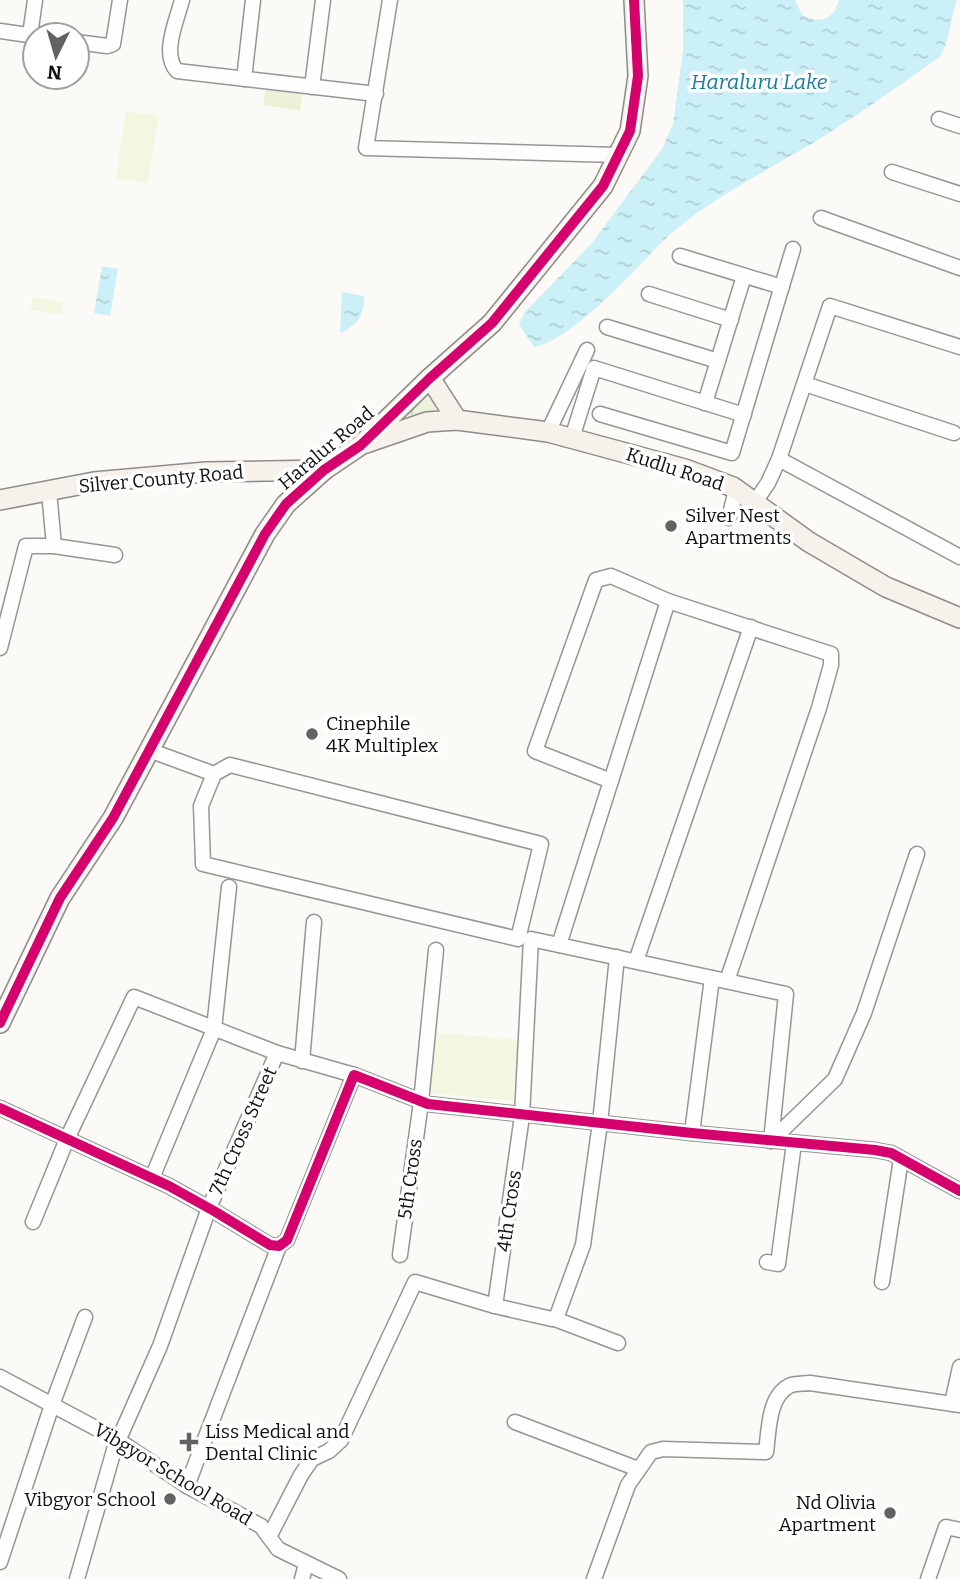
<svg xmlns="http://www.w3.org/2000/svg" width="960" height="1579" font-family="Bitter,serif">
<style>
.grass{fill:url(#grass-tufts)}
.park{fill:#ebf2d7}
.pitch{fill:#f3f6e0}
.water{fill:url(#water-ripples)}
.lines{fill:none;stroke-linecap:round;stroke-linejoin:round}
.street-casing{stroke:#969594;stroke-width:17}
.secondary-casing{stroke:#8d8c8b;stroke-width:22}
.street{stroke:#fffefe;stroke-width:14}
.secondary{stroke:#f6f2eb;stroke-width:19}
.cycleway-casing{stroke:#fff;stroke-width:15}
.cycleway{stroke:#d6006c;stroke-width:10}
.poi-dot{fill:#636261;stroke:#fff;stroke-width:2.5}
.labels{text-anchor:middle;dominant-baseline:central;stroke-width:7;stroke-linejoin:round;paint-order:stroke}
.street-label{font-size:19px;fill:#101010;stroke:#fff}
.poi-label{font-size:19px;fill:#101010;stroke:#fff;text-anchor:start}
.water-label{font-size:21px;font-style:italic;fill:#177d9e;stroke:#fff}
</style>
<defs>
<pattern id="grass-tufts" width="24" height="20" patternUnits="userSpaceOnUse" patternTransform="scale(1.75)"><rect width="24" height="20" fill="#ebf2d7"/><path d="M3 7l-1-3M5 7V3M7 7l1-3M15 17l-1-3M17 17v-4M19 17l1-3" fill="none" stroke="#c8ceb8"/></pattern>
<pattern id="water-ripples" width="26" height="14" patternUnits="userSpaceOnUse" patternTransform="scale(1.75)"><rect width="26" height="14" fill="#ccf0f7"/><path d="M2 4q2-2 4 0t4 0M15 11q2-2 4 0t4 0" fill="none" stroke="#aecdd3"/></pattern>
</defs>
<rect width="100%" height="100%" fill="#fcfaf7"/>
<!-- grass -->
<polygon class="grass" points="424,398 433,400 436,410 432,415 397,431 397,421"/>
<!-- park -->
<polygon class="park" points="266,87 303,92 300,111 263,105"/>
<!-- pitch -->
<g class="pitch">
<polygon points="126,111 159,116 148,183 116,178"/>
<polygon points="32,297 63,302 61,314 31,310"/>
<polygon points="435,1032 519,1040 513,1101 429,1093"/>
</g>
<!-- water -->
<g class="water">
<path d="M683,0H795L802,15C819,25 835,19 839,0H957C950,19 950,39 940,57C899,85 859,115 816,141C768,170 695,207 657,247C631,274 570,341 534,347L519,324L524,313L592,243L662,149L673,124L683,50Z"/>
<polygon points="102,266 118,269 110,316 94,313"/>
<path d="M342,292L364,296C365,314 357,326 340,333Z"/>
</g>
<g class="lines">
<!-- street casing -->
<g class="street-casing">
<g id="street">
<path d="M182,0C177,20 161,54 177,71L376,94"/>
<polyline points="390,0 366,148 618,155"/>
<polyline points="0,31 35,36"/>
<polyline points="30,35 35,0"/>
<polyline points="77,42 107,46 113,44 120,0"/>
<polyline points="244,79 253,0"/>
<polyline points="312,87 323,0"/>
<polyline points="939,119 960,126"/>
<polyline points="892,172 960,194"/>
<polyline points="821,218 960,268"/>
<polyline points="680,256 782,287"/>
<polyline points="649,294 731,320"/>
<polyline points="607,327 718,361"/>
<polyline points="805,384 954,433"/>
<polyline points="705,403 744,276"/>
<polyline points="600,414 732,453 793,249"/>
<polyline points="548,432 587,350"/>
<polyline points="572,438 594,368 744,415"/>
<polyline points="779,459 960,557"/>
<polyline points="755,502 768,483 779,459 830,306 960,347"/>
<polyline points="729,518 736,490"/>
<polyline points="54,546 115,555"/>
<polyline points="0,648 26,546 54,546 49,491"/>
<polyline points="149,750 214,774 201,806 203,864 518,939 541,844 230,765 214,774"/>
<polyline points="611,781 535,751 596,580 611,576 668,601 831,654 831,665 819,708 727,981"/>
<polyline points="559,945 668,601"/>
<polyline points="636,961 751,627"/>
<polyline points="302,1061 314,922"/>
<polyline points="0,1108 169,1186 214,1211 270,1245 279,1246 287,1240 354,1075 428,1104 692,1133 875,1150 891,1153 960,1191"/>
<polyline points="692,1133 712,978"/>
<polyline points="771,1141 835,1079 864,1013 917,854"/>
<polyline points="152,1178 214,1029 229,887"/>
<polyline points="33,1222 67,1139 134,997 277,1053 354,1075"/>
<polyline points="400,1255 421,1102 436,950"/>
<polyline points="767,1262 778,1264 794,1143"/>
<polyline points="882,1282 901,1159"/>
<polyline points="495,1306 522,1116 531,939 786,994 771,1141"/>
<polyline points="555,1319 618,1343"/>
<polyline points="0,1377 118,1440 187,1486 261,1526 278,1549 339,1579"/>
<polyline points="952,1403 960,1367"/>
<polyline points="515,1422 638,1469"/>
<polyline points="187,1486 279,1246"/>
<polyline points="269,1537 301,1475 312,1459 329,1451 341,1440 415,1282 495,1306 552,1319 555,1319 557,1316 583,1245 600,1123 617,957"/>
<polyline points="0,1562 52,1405 85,1317"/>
<polyline points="77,1579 114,1450 160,1346 209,1208 277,1053"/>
<polyline points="302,1579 306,1564"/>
<path d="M594,1579L628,1485L651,1452L663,1449L766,1452C769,1431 768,1397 789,1386C795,1383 804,1384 810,1383L960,1405"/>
<polyline points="928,1579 946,1527 960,1530"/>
</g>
</g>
<!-- secondary casing -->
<g class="secondary-casing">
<g id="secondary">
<polyline points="430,378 457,420"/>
<polyline points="366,443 427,422 457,420 548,432 685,469 733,487 809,542 886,587 960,618"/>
<polyline points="0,500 94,482 206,472 324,470"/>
<polyline points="0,1023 60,898 113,818 265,534 286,504 324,470 361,445 430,378 492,323 603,186 630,131 638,76 634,0"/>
</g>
</g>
<!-- street -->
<use href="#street" class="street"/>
<!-- secondary -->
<use href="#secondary" class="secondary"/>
<!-- cycleway casing -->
<g class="cycleway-casing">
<g id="cycleway">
<polyline points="0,1023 60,898 113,818 265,534 286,504 324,470 361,445 430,378 492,323 603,186 630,131 638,76 634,0"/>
<polyline points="0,1108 169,1186 214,1211 270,1245 279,1246 287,1240 354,1075 428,1104 692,1133 875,1150 891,1153 960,1191"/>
</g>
</g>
<!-- cycleway -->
<use href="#cycleway" class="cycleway"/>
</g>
<!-- markers -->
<g class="poi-dot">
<circle cx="671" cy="526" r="7"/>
<circle cx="312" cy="734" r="7"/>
<path d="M185.5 1431.5h7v7h7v7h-7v7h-7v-7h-7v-7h7z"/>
<circle cx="170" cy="1499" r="7"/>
<circle cx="890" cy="1513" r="7"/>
</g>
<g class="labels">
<!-- street labels -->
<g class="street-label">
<text transform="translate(326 448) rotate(-40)">Haralur Road</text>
<text transform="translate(675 469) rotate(18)">Kudlu Road</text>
<text transform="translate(161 479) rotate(-5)">Silver County Road</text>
<text transform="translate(243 1131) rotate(-66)">7th Cross Street</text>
<text transform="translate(410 1179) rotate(-82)">5th Cross</text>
<text transform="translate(509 1211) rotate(-82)">4th Cross</text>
<text transform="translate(173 1474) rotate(31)">Vibgyor School Road</text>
</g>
<!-- poi labels -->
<g class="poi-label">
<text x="685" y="515">Silver Nest<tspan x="685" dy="22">Apartments</tspan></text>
<text x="326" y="723">Cinephile<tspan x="326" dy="22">4K Multiplex</tspan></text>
<text x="205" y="1431">Liss Medical and<tspan x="205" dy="22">Dental Clinic</tspan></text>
<text x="156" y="1499" text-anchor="end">Vibgyor School</text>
<text x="876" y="1502" text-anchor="end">Nd Olivia<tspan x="876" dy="22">Apartment</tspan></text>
</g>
<!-- water labels -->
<g class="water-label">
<text x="759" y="82">Haraluru Lake</text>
</g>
</g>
<!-- north arrow -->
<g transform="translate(56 56) rotate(185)"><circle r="33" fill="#ffffff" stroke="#9f9f9f" stroke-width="2"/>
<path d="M0-5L12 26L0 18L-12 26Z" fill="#636261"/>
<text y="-10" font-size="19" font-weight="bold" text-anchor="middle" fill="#101010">N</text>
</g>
</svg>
